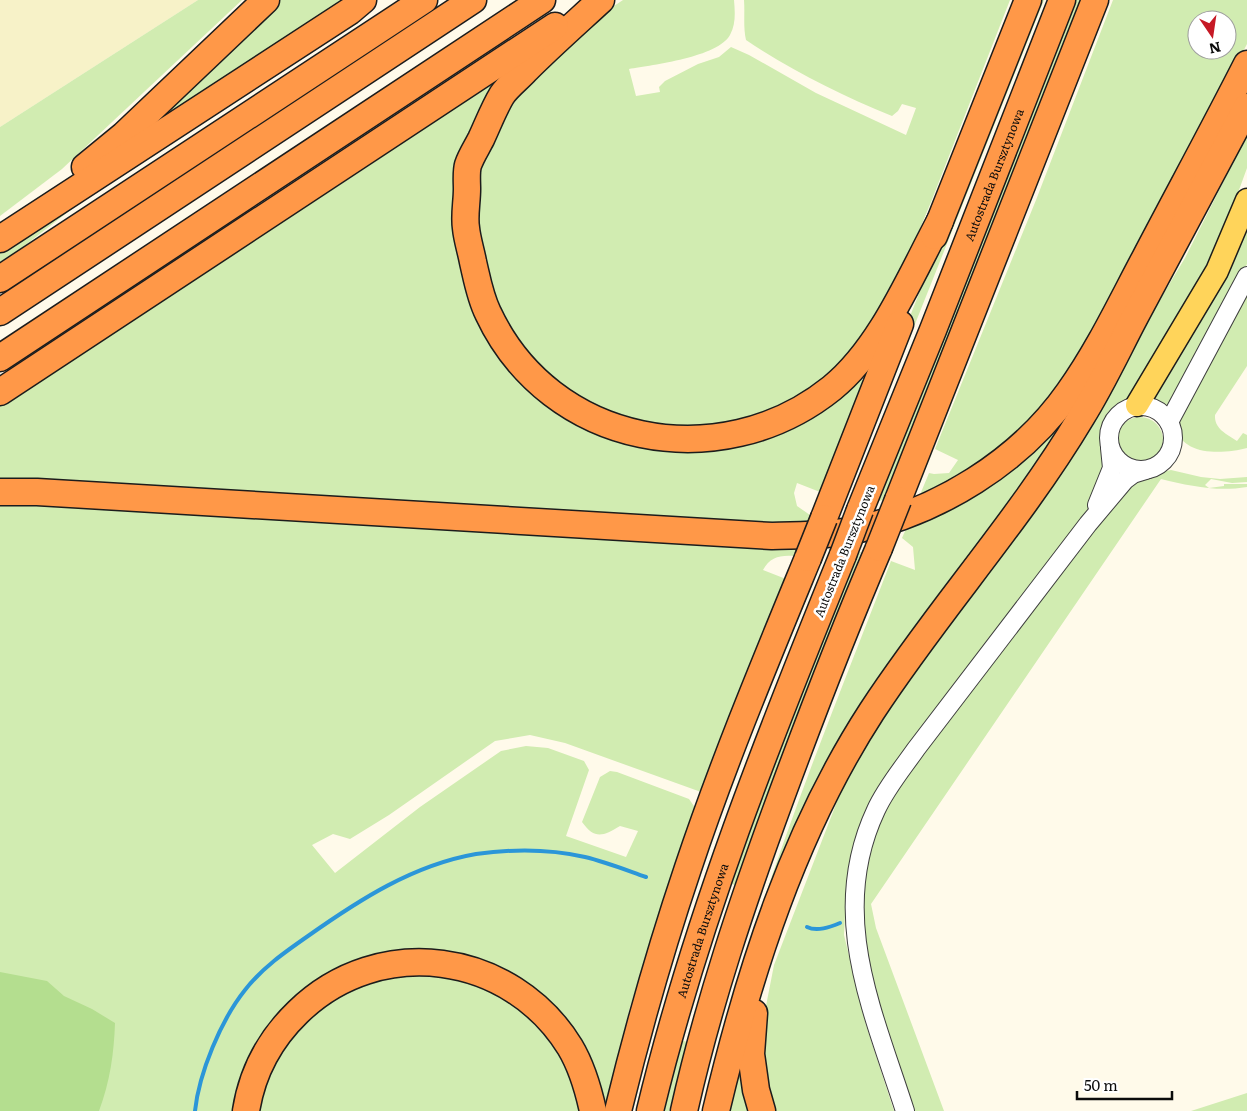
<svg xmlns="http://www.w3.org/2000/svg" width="1247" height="1111" font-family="Literata,serif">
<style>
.farmland{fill:#f7f2c8}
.green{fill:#d1ecb1;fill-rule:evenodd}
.forest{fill:#b4de8f}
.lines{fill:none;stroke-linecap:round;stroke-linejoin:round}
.stream{stroke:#2b96d8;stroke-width:4}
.minor-casing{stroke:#3e3e3e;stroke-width:20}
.major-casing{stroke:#1c1c1c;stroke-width:25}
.highway-casing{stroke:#1c1c1c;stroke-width:29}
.minor{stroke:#fff;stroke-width:18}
.major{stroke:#ffd45a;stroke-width:22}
.highway{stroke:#ff9848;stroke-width:26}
.highway-bridge-casing{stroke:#1c1c1c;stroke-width:29;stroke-linecap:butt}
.highway-bridge{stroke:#ff9848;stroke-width:26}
.labels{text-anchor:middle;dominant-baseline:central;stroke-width:5;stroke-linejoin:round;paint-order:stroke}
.street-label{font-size:12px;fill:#0b0b0b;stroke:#fff}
</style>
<rect width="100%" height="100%" fill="#fffaea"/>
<!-- farmland -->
<polygon class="farmland" points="0,0 198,0 0,127"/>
<!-- green -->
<g class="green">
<polygon points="198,0 242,0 62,169 0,216 0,127"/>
<polygon points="277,0 351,0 108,164"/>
<path d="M623,0H734C735,12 736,24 730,35C718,57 653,65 629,69L636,96L660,92L659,87L665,81L698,64L719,57L731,47L749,55L816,93L906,135L916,108L902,104L898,111L892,116C841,95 792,71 746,40C743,27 745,14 744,0H1010L931,202L896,286L868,330L834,372L790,406L717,431L616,422L536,369L492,305L476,242L478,173L487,144L527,78L608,10Z"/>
<polygon points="1036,0 1044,0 841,510 879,394"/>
<polygon points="1075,0 1081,0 883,500 874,502"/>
<path d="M1113,0H1247V44L1079,366L1000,455L917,502L929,473L934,474L949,473L958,460L935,449L1036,200ZM1197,20H1227V50H1197Z"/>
<polygon points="515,68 459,196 499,348 669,448 855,377 865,381 820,492 797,483 794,493 797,506 810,515 807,526 0,483 0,406 361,171"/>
<path d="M1247,135V168L1223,234L1199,287L1133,399C1119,407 1100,420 1101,439C1101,449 1106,461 1108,471L1083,519L882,781L860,827L847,877L844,935L866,1025L894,1111H769L762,1089L765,1011L774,965L843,786L886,709L1126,356L1185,258Z"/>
<polygon points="95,191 19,250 0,262 0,252"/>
<polygon points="1247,231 1247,264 1167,413 1158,405 1145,402"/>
<path d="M1247,285V366L1215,415C1214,429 1227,434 1237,441L1243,433L1247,435V448C1224,454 1181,457 1176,426Z"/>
<path d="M1070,406L1077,408L885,674L709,1083C718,1041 732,1001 745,959C786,824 840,693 891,561L915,570L913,547L902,538L909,522Z"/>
<circle cx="1140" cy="440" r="23"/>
<path d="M1171,470L1201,477L1220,479L1247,477V482L1232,483L1211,479L1205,485L1209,488L1224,486V484H1247V487C1217,492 1190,486 1161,479L871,904L876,928L944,1111H912L870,979L861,909L863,890L870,850L879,823L891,798L932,741L1069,564L1104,515L1139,477Z"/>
<path d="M0,500L799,543L794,556C780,555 770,557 763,570L786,579L701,792L565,743L530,735L495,741L389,815L350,839L333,834L312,845L335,873L420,807L501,751L526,746L548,748L584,761L589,770L566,836L626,857L638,831L620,826C603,836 595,840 582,822L600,777L610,771L617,772L689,799L696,809L669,886L630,1007L605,1111L560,1023L438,957L299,1000L241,1111H0Z"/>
<polygon points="861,552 769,793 735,885 728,883 854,553"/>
<polygon points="418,972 468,978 504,993 564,1048 585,1111 255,1111 266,1071 310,1014 371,978"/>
<polygon points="679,1040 688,1042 669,1111 661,1111"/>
<polygon points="740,1061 756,1111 727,1111"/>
<polygon points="1247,1093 1247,1111 1191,1111"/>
</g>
<!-- forest -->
<path class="forest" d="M0,972L47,981L64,996L92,1009L115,1023C114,1053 110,1082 99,1111H0Z"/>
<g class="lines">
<!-- stream -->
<g class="stream">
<path d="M807,927C817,932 830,927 840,923"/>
<path d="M195,1111C199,1073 221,1020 245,990C262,968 285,952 308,936C359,900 413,865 476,854C512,849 550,849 585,857C606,862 626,870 646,877"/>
</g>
<!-- minor casing -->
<g class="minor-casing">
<g id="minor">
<circle cx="1141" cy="438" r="32"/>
<polyline points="1169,422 1247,276"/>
<polyline points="1097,505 1112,468 1110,448"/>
<path d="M905,1111C873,1011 827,914 876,810C886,788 902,769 916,749L1088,524L1125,480L1133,474L1146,470"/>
</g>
</g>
<!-- major casing -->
<g class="major-casing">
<polyline id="major" points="1137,405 1217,271 1247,200"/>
</g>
<!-- highway casing -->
<g class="highway-casing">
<g id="highway">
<path d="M601,0C576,23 550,46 526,70C519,78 508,86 502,95C494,108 488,124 481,139C477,147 471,156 468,165C466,172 467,182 467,189C467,202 464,216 466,228C467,239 471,251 473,262C477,279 480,297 488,313C550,446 720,478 832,388C881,348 910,277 940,221"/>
<polyline points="85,167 124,135 266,0"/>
<polyline points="934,236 1028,0"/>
<polyline points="0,239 350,11 363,0"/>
<polyline points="0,279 424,0"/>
<polyline points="0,312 473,0"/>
<polyline points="0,358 542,0"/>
<polyline points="0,392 555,26"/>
<path d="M0,492H37L772,536C799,535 828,536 855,530C938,512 1020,462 1069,392C1099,350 1121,303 1145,258C1179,193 1214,129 1247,64"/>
<polyline points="898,500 1095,0"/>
<path id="s1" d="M860,510L933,330L1062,0"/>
<polyline points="824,518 900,324"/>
<polyline points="754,1013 751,1054 756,1090 762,1111"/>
<path d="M246,1111C252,1073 270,1039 298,1012C379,933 511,951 570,1047C582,1067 588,1088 593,1111"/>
<path d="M618,1111C638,1029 661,948 688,868C723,763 766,660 808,558"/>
<path id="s2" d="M650,1111C696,920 769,737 843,555"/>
<path d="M684,1111C708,1004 743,900 781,797C812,713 844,630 879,548"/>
<path d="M716,1111C749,972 794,831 872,711C938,610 1020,520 1082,416C1102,384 1118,349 1136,315C1173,245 1210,176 1247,107"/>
</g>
</g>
<!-- minor -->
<use href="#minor" class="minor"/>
<!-- major -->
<use href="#major" class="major"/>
<!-- highway -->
<use href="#highway" class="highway"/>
<!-- highway-bridge casing -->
<g class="highway-bridge-casing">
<g id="highway-bridge">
<polyline points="879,548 898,500"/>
<polyline points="843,555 860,510"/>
<polyline points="808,558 824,518"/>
</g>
</g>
<!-- highway-bridge -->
<use href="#highway-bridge" class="highway-bridge"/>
</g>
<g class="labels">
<!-- street labels -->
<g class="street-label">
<text stroke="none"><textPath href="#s1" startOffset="361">Autostrada Bursztynowa</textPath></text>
<text transform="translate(844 551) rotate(-68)">Autostrada Bursztynowa</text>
<text stroke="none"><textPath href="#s2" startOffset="188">Autostrada Bursztynowa</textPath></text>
</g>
</g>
<!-- north arrow -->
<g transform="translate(1212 35) rotate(167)"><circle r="24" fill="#ffffff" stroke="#9d9d9d"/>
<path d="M0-4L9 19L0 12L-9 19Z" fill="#c61925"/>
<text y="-8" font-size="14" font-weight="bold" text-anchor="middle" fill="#0b0b0b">N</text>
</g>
<!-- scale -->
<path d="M1077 1091v8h95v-8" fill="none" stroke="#0b0b0b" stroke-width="2.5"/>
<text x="1084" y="1091" font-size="15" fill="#0b0b0b" stroke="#ffffff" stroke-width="4" paint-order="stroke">50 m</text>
</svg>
